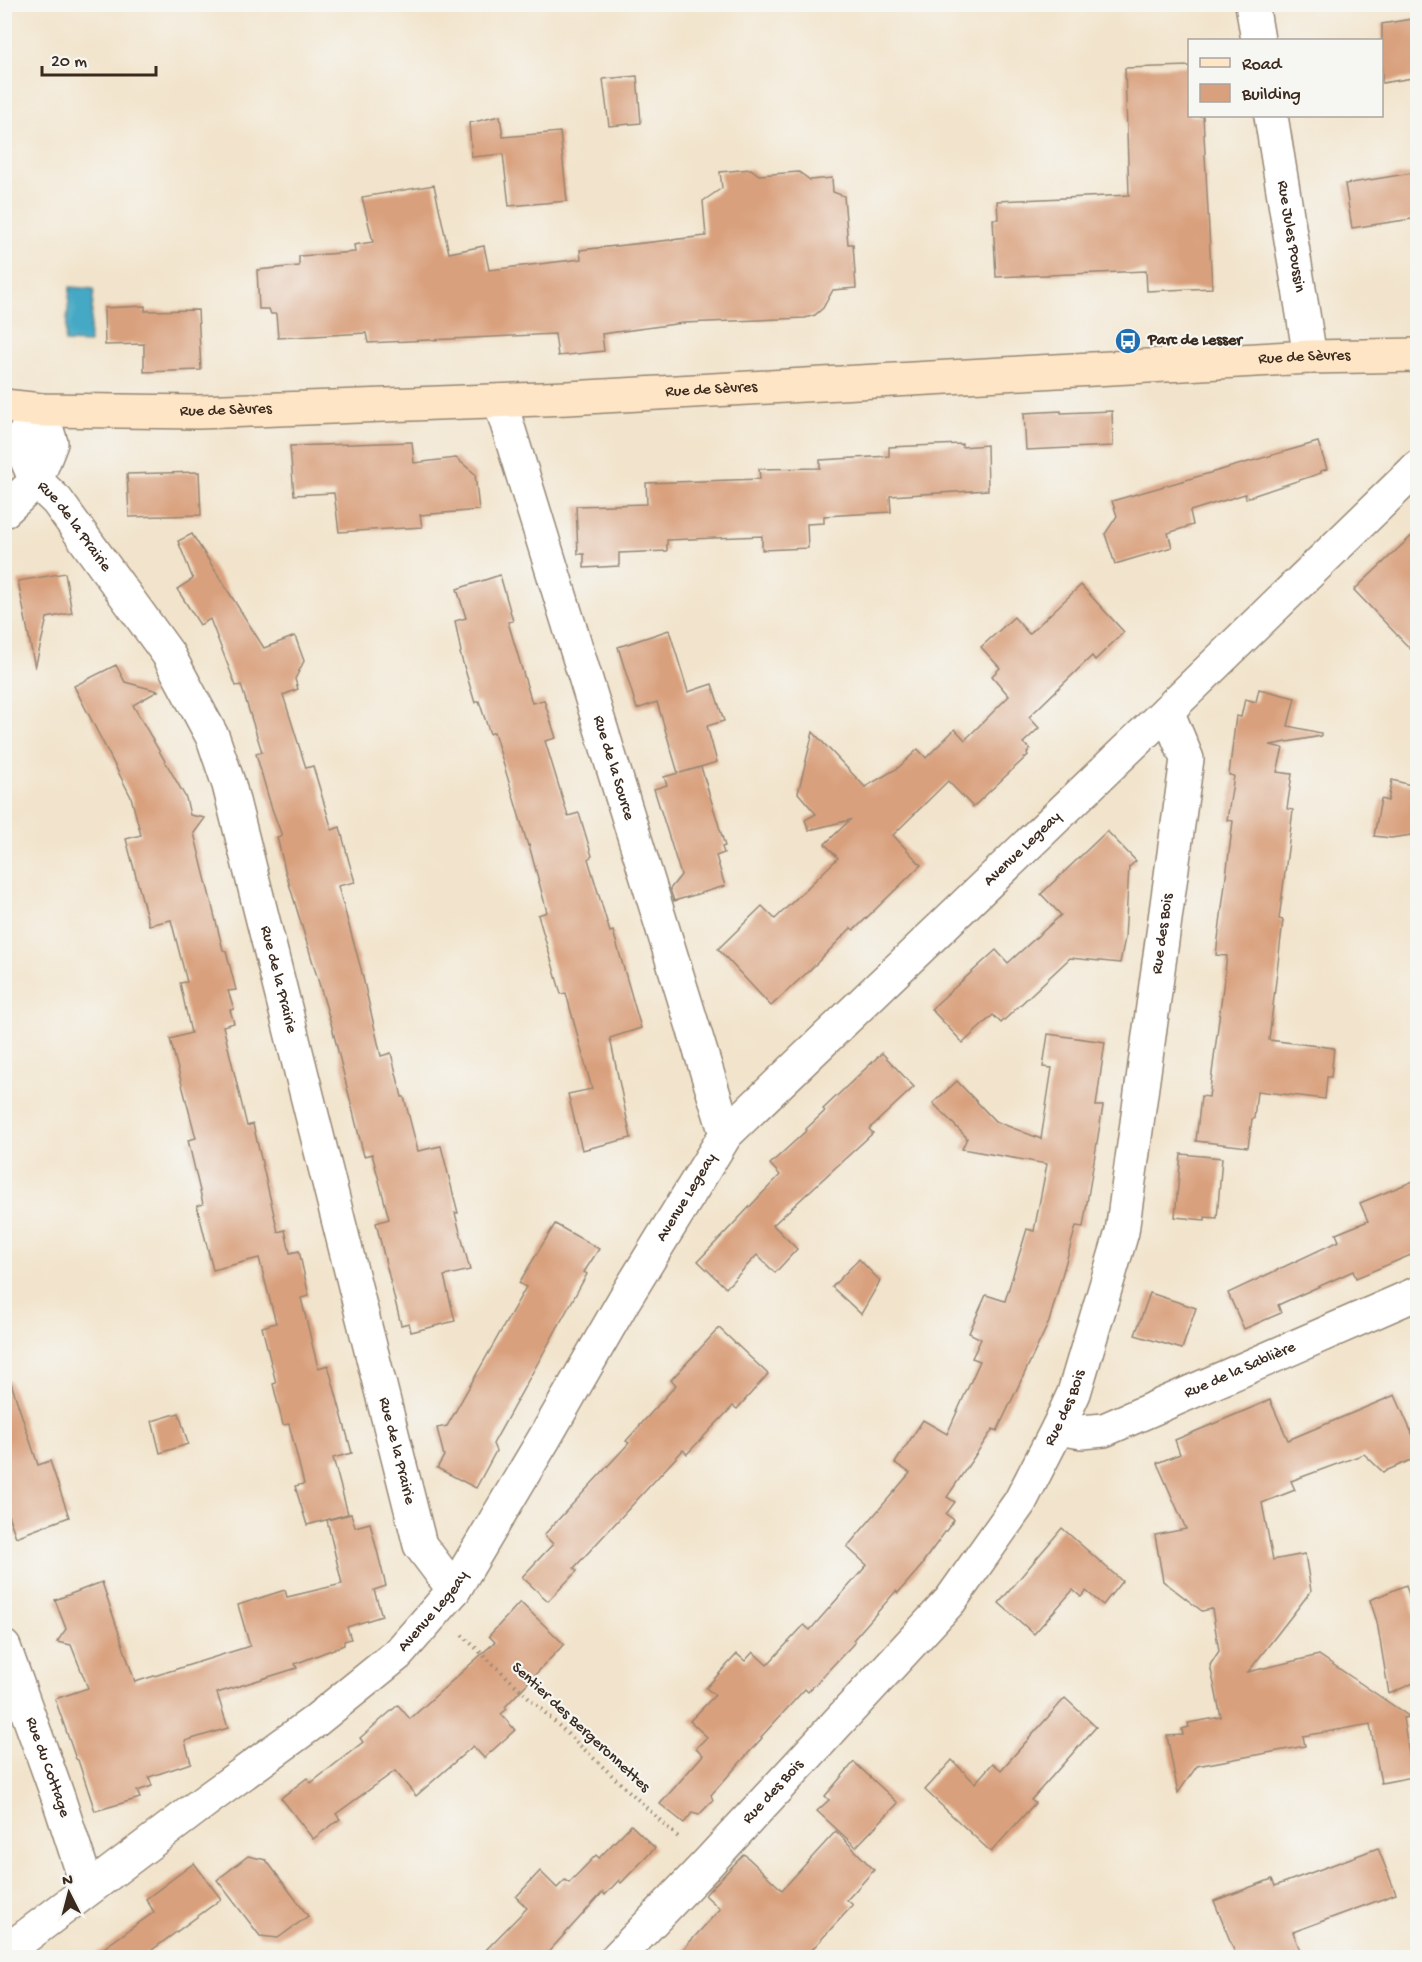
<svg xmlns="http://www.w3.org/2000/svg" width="1422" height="1962" font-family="'Gochi Hand',sans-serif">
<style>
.water{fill:#44a8c4;stroke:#406971;stroke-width:1.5}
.building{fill:#d9a07d}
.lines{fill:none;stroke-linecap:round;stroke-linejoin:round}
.street-casing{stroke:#968775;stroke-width:36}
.secondary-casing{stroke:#968775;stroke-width:36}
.path{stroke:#968775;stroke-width:4;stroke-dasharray:1.5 4.5;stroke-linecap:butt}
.street{stroke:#fff;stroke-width:33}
.secondary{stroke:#fee5c5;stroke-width:33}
.labels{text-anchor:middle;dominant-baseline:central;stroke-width:4.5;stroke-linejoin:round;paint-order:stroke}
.street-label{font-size:16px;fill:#3b2a1e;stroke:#f6f6f2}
.poi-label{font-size:16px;font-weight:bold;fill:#3b2a1e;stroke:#f6f6f2;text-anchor:start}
</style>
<rect width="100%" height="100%" fill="#f6f6f2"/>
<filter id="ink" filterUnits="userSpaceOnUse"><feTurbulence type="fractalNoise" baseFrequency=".0167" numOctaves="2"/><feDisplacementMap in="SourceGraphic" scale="12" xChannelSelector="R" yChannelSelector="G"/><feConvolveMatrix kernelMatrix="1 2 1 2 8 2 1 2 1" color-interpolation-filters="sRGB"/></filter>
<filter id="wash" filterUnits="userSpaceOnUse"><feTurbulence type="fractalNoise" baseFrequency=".008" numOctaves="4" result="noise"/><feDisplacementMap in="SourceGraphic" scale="24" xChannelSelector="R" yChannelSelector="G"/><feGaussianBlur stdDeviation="1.35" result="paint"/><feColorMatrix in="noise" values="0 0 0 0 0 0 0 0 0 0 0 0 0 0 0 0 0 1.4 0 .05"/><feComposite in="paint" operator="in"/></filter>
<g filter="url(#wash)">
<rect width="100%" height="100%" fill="#f2e4cc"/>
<!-- water -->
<polygon class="water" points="70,287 94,289 89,343 65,342"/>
<g id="blocks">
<!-- building -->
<g class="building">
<polygon points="1418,18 1418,77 1382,83 1382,24"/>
<polygon points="1190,66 1190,116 1203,116 1212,288 1147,291 1146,271 996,277 993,219 998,219 997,201 1129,195 1125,68"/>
<polygon points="637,76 641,123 609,126 603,79"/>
<polygon points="500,116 503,137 560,132 567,201 509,206 503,154 472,157 469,123"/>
<polygon points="751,169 759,175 799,172 810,180 832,178 833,192 844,196 848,244 853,244 856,288 833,290 823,308 815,315 805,318 683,323 602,334 604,351 558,356 555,334 368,343 366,333 278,338 276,314 271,314 269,309 259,309 257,270 299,266 299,256 355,252 354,245 373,242 362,197 434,185 449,253 484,246 489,270 581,259 580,250 706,236 703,201 722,188 720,172"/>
<polygon points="1418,172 1418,218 1352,228 1345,184"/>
<polygon points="145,306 145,311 198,310 201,370 144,372 144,344 105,345 104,308"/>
<polygon points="1061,411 1061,413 1112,411 1113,446 1026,450 1024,413"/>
<polygon points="412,442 414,463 456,458 475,474 479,510 420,515 422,527 339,532 334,493 294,495 290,446"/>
<polygon points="1318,442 1327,469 1321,471 1321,473 1246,498 1245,494 1190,511 1193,525 1168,533 1172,547 1115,564 1105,534 1117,516 1112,501"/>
<polygon points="962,444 962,447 987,445 988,490 890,496 891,512 824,516 824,523 807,524 808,548 762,550 762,536 667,540 667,551 619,553 619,566 584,568 584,554 578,554 576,506 647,504 646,483 760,479 759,469 820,468 820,460 889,456 889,447"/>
<polygon points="199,472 201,515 129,517 127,474"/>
<polygon points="1418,530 1418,657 1354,590"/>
<polygon points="192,534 264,648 295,636 304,661 295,679 298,689 283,695 306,768 313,766 332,830 340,827 349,862 355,882 338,886 361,969 381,1056 391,1053 402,1097 404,1097 418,1151 441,1146 458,1213 455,1213 470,1270 444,1276 455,1321 411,1332 409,1323 401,1325 376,1223 389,1219 372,1154 364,1156 331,1023 285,870 277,837 282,836 271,806 256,754 262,752 241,685 236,686 210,619 200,625 177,589 193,579 178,541"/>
<polygon points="65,573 72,613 47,618 35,668 18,581"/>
<polygon points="500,575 513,621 508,622 532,703 544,700 556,738 545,741 568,816 579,813 592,856 588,859 610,932 613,931 641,1028 610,1038 631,1138 582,1150 568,1094 592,1089 566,993 561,994 538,915 547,912 529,845 528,846 494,732 490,734 479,701 475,703 460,653 461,652 455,621 466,618 457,589"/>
<polygon points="1081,585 1124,632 1095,660 1092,656 1029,717 1039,728 1023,743 1030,749 1027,753 1028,755 973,807 948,781 893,835 921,865 854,930 851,928 813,967 771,1006 718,949 762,906 775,919 838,858 825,844 850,820 809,830 805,820 816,814 798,793 813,732 865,787 898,768 918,749 926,758 955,729 965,740 1009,696 992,676 1000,668 981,647 1014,617 1029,634"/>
<polygon points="669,630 688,692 712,684 724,721 707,726 717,762 680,773 701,767 725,846 722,847 724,853 716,856 725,886 674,901 670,889 681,875 654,789 667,785 664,777 678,773 657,702 637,709 618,647"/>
<polygon points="116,665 125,682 158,691 133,705 186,798 190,815 205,818 194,833 223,950 226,951 236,990 228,991 234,1009 230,1010 234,1023 223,1026 247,1126 253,1124 278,1232 285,1230 290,1253 299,1251 309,1296 301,1298 318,1368 328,1365 352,1453 333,1458 348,1514 307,1525 295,1486 304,1484 289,1424 283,1425 273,1384 276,1383 262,1327 276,1323 259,1258 213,1270 197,1206 203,1204 188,1140 196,1138 170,1039 191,1033 180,983 187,982 171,920 149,925 126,839 141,835 131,797 74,686"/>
<polygon points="1259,689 1295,698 1288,726 1321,733 1321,736 1270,745 1283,748 1277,772 1292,774 1287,809 1293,810 1279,919 1283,920 1269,1040 1334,1048 1331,1077 1327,1077 1325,1099 1257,1091 1254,1119 1252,1119 1248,1147 1196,1141 1201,1096 1209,1097 1227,956 1216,955 1233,821 1227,820 1234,776 1229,775 1236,716 1241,717 1245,699 1256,702"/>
<polygon points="1392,780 1418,787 1418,834 1391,838 1374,836 1381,799 1388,801"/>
<polygon points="1107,831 1136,861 1129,867 1125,938 1120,963 1070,958 1001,1023 993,1015 963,1043 931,1009 996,950 1008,963 1061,915 1041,894"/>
<polygon points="1048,1034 1105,1042 1096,1106 1103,1106 1083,1227 1076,1226 1049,1322 997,1431 993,1429 947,1497 955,1502 946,1514 954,1520 923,1562 924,1563 898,1593 896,1591 853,1640 855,1642 808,1692 805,1689 761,1737 762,1738 711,1795 713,1800 699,1815 692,1813 684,1823 660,1804 703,1755 696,1748 707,1737 690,1721 715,1695 706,1688 737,1654 745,1661 753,1652 767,1665 804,1625 810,1630 867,1565 847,1547 910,1473 895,1463 923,1420 947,1434 980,1361 972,1358 981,1339 969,1333 986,1295 1005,1301 1027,1229 1034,1231 1047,1164 962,1149 967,1138 933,1103 957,1081 995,1121 1041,1139 1052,1068 1043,1067"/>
<polygon points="882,1053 914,1087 869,1129 873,1133 773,1225 797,1249 775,1273 757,1255 726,1288 698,1261 780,1175 770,1164 807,1130 806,1129 825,1111 823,1109"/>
<polygon points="1181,1154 1222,1158 1217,1218 1205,1217 1205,1220 1175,1217"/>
<polygon points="1418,1179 1418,1252 1356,1278 1353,1271 1278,1305 1281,1313 1244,1329 1228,1293 1339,1241 1336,1234 1368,1221 1360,1203"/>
<polygon points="555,1224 599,1249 584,1272 587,1274 493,1444 496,1451 476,1488 437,1468 444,1456 437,1428 447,1426 526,1287 519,1283"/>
<polygon points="859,1259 880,1281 861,1314 832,1287"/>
<polygon points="1150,1293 1196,1308 1182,1349 1135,1335"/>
<polygon points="719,1328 768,1374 737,1409 733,1406 687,1454 683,1450 574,1568 577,1571 548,1601 522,1577 553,1544 544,1535 629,1443 626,1441 676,1385 671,1380"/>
<polygon points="10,1380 38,1465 50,1461 69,1517 16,1537 4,1504 4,1381"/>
<polygon points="1395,1395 1418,1447 1418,1457 1383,1472 1364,1454 1291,1481 1295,1490 1262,1503 1273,1560 1305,1554 1311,1591 1248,1672 1319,1655 1410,1717 1403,1718 1413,1777 1381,1783 1370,1724 1303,1736 1305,1746 1197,1766 1178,1793 1167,1736 1183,1735 1182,1729 1189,1727 1188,1723 1221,1717 1210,1665 1219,1651 1212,1609 1202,1611 1163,1581 1155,1535 1186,1529 1157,1463 1180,1454 1175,1440 1270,1400 1288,1440"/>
<polygon points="179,1413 188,1444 160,1453 152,1421"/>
<polygon points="351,1514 355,1527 370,1523 386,1586 374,1590 382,1616 347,1627 351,1639 344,1641 344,1645 295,1664 297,1668 217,1693 228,1728 185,1741 191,1763 149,1777 152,1786 137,1791 140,1798 95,1811 78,1760 76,1759 55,1699 88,1688 71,1645 57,1642 66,1629 55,1600 102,1582 135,1682 250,1646 238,1605 285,1590 287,1597 342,1584 327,1520"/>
<polygon points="1062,1528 1122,1581 1103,1605 1086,1591 1081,1597 1073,1590 1034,1634 999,1603"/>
<polygon points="1406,1585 1418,1624 1418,1681 1389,1694 1377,1622 1370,1600"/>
<polygon points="520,1602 564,1644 505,1707 507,1709 501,1714 515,1730 484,1758 473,1746 416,1796 395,1771 336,1814 340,1819 313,1839 281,1798 307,1778 311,1783 363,1742 360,1738 398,1705 410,1719 495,1642 489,1636"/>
<polygon points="1065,1698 1096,1727 1031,1800 1035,1803 991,1852 925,1790 952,1760 975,1783 993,1763 1001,1770"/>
<polygon points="854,1762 898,1803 856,1847 817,1811 829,1800 825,1796"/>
<polygon points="631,1825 655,1848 621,1883 619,1880 605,1895 603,1892 543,1958 478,1958 527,1908 516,1897 540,1871 557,1888 565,1880 569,1883 596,1855 599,1858"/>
<polygon points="836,1831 874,1870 847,1900 853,1905 804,1958 675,1958 720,1909 705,1895 744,1854 782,1890"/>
<polygon points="1378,1848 1396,1894 1293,1932 1303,1958 1237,1958 1214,1901 1272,1879 1275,1886"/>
<polygon points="248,1856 266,1860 308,1916 278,1938 260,1936 217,1880"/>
<polygon points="194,1863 221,1899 141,1958 90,1958 154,1912 146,1899"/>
</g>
</g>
</g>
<g filter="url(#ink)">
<use href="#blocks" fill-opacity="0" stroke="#968775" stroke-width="1.5"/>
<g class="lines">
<!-- street casing -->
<g class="street-casing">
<g id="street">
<polyline points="1252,4 1258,40"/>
<path id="s1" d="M1271,116L1310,357"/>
<path id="s2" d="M500,401L726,1134"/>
<path id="s3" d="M41,410L19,442L36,481L57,501L168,654L213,738L229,785L420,1545L454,1590"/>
<polyline points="4,511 36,481 51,443 41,410"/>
<path id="s4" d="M1058,1428L1082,1432L1104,1430L1418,1293"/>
<path id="s5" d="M4,1647L58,1797L88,1889"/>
<path id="s6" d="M4,1953L208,1799L314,1722L398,1654L454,1590L544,1439L624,1300L726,1134L1167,711L1418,467"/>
<path id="s7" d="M617,1958L707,1864L950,1601L1020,1502L1058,1428L1074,1393L1122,1232L1187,759L1167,711"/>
</g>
</g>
<!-- secondary casing -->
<g class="secondary-casing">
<g id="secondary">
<path id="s8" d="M4,406L41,410L199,412L568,398L1310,357L1418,355"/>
</g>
</g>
<!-- path -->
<polyline class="path" points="462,1635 680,1839"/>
<!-- street -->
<use href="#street" class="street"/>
<!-- secondary -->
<use href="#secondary" class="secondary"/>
</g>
</g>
<!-- icons -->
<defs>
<g id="bus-disc" transform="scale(1.35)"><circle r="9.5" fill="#1f6fb2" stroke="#f6f6f2"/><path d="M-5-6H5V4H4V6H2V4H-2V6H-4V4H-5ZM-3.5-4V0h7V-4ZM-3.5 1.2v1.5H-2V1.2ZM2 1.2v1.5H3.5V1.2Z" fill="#fff"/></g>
</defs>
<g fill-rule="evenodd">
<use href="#bus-disc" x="1128" y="341"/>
</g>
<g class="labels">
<!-- street labels -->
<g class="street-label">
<text stroke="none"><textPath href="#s1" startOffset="122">Rue Jules Poussin</textPath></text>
<text stroke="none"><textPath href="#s8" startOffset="1302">Rue de Sèvres</textPath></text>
<text stroke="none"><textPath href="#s8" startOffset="708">Rue de Sèvres</textPath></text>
<text stroke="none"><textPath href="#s8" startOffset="222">Rue de Sèvres</textPath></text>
<text stroke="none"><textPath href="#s3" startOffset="141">Rue de la Prairie</textPath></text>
<text stroke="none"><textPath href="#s2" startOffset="384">Rue de la Source</textPath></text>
<text stroke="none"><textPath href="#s6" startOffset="1522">Avenue Legeay</textPath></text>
<text stroke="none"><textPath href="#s7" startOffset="1200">Rue des Bois</textPath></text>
<text stroke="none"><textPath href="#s3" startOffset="645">Rue de la Prairie</textPath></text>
<text stroke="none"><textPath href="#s6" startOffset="1036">Avenue Legeay</textPath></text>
<text stroke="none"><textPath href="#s4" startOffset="195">Rue de la Sablière</textPath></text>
<text stroke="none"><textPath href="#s7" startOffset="714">Rue des Bois</textPath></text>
<text stroke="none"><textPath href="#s3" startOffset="1131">Rue de la Prairie</textPath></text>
<text stroke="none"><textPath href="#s6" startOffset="550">Avenue Legeay</textPath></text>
<text transform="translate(580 1728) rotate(43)">Sentier des Bergeronnettes</text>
<text stroke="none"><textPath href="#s5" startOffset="128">Rue du Cottage</textPath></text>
<text stroke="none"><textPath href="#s7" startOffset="228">Rue des Bois</textPath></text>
</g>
<!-- poi labels -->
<g class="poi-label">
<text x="1148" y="341">Parc de Lesser</text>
</g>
</g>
<!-- margin -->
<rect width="1422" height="1962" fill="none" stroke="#f6f6f2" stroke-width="24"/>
<!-- legend -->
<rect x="1188" y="39" width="195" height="78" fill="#f6f6f2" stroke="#aba49d" stroke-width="1.5"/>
<rect x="1200" y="58" width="30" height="9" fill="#fee5c5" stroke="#aba49d" stroke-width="1.5"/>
<text x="1242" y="69" font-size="18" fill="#3b2a1e">Road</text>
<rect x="1200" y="84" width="30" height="18" fill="#d9a07d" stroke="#aba49d" stroke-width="1.5"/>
<text x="1242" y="99" font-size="18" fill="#3b2a1e">Building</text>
<!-- north arrow -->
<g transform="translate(69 1893) rotate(354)" stroke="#f6f6f2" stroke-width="4.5" paint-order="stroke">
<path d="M0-4.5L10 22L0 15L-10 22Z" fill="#3b2a1e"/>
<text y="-9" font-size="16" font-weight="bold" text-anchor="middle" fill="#3b2a1e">N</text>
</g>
<!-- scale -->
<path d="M42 66v9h114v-9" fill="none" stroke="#3b2a1e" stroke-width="3"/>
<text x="51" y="66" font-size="18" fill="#3b2a1e" stroke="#f6f6f2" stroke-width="4.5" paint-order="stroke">20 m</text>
</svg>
